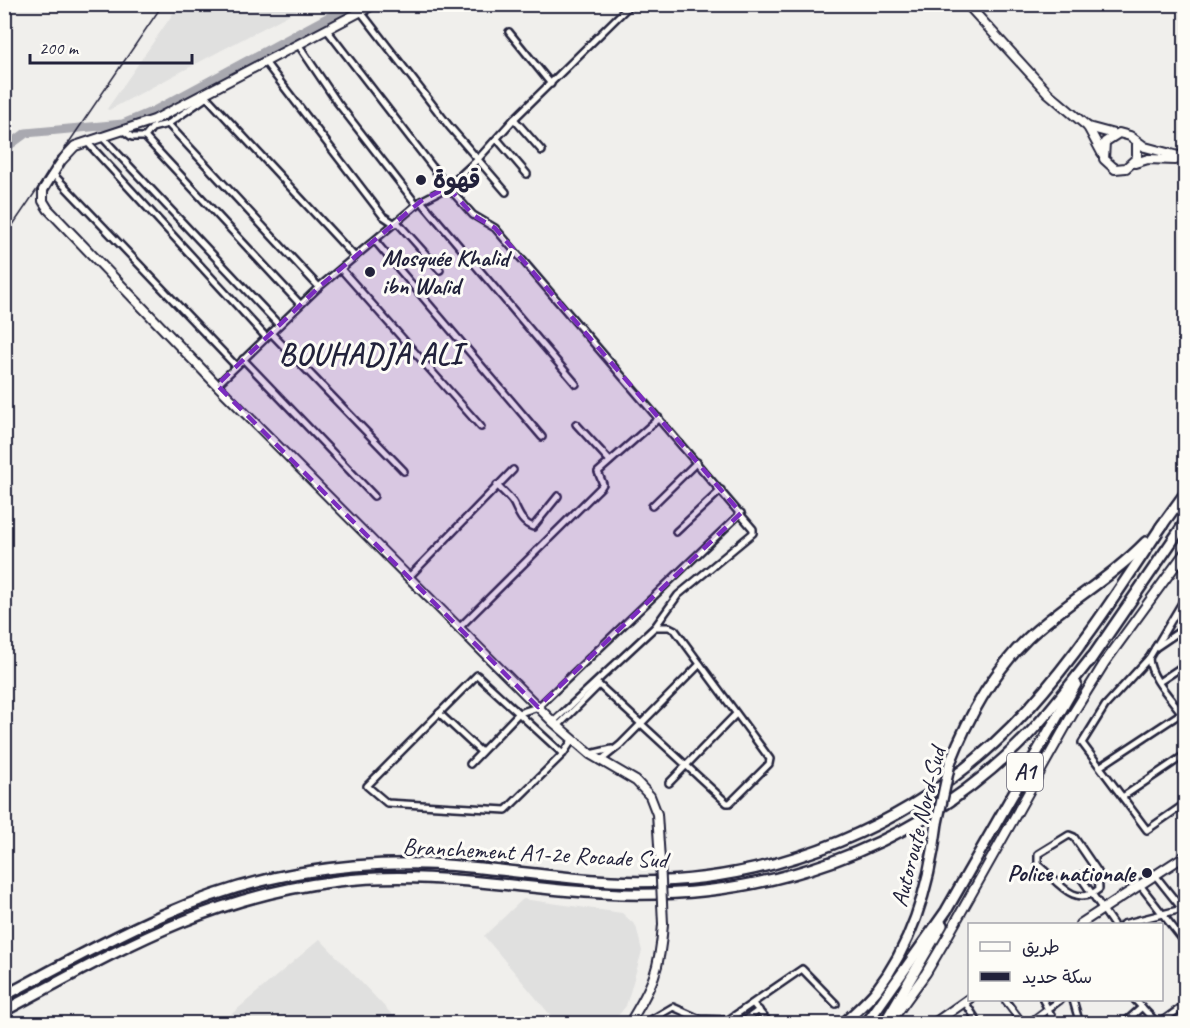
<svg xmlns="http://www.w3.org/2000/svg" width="1190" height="1028" font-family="Caveat,'Playpen Sans Arabic',sans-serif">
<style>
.built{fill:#e0e0df}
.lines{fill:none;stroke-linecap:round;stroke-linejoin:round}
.river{stroke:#a9a9b0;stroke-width:9}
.street-casing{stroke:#22223b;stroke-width:10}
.secondary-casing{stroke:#22223b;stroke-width:12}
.highway-casing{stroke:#22223b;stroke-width:14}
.street{stroke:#fdfcf7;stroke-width:5}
.secondary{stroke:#fdfcf7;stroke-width:8}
.highway{stroke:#fdfcf7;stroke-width:9}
.rail{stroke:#22223b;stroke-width:1.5}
.secondary-bridge-casing{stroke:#22223b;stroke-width:12;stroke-linecap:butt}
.highway-bridge-casing{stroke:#22223b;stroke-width:14;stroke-linecap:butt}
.secondary-bridge{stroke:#fdfcf7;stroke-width:8}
.highway-bridge{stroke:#fdfcf7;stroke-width:9}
.marked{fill:#7b2cbf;fill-opacity:0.2;stroke:#7b2cbf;stroke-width:4.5;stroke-dasharray:12 8;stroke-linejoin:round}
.poi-dot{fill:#22223b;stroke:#fdfcf7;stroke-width:2}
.labels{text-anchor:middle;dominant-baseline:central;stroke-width:6;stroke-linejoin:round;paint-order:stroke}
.shield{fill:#fdfcf7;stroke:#646373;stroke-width:1.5}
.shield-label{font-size:22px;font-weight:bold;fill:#22223b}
.poi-label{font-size:24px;font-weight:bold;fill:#22223b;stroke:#fdfcf7;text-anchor:start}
.street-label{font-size:24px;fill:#22223b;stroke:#fdfcf7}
.district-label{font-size:30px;font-weight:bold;letter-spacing:1.5px;fill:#22223b;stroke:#fdfcf7}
</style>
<rect width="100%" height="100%" fill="#f0efec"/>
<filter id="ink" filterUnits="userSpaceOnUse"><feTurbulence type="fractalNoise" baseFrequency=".0167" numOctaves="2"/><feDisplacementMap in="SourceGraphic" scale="12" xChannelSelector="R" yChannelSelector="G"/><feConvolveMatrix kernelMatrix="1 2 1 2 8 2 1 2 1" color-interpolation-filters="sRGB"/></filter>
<g filter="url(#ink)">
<!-- built -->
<g class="built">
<polygon points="179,5 179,4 307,5 109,110 107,109"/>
<polygon points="523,899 622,913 636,926 642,951 626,1006 612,1023 557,1023 484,936"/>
<polygon points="320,939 400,1023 221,1023"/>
</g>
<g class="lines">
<!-- river -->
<polyline class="river" points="4,149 26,133 123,124 154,111 353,4"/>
<!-- street casing -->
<g class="street-casing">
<g id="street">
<polyline points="361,12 449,126 506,192"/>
<polyline points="327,30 448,187 473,215 495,228 753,529 753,533 678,595 655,627 553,722"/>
<polyline points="509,32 551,84"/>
<polyline points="298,44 337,102 417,205"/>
<polyline points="265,62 383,216 395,224"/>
<polyline points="204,94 355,257"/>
<polyline points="514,119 542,151"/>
<polyline points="168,124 207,97"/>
<polyline points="125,132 132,137 145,137 152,128 168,124 319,287"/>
<polyline points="145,137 300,304"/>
<polyline points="103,138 278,324"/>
<polyline points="497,139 527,174"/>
<polyline points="87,142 265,336"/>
<polyline points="53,174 236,366"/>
<polyline points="421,201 576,384"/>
<polyline points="397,222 440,270"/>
<polyline points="375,241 542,437"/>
<polyline points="341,269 481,427"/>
<polyline points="271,333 404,471"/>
<polyline points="243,359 374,496"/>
<polyline points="217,385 319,287 421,201 448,187 478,159 514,119 631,4"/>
<polyline points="576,424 610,461"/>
<path d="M497,485C502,491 511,498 514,504C519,514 521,522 533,527L558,496"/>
<polyline points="652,506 697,462"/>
<polyline points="676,532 721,490"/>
<polyline points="409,577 513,470"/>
<polyline points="1186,596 1149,658 1105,706 1082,743 1147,830 1186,803"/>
<polyline points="459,628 601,487 603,484 598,472 659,418"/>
<polyline points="1155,648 1186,627"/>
<path d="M1149,658C1150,679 1174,701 1186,719"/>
<polyline points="1159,682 1186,664"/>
<polyline points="439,713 481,752"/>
<polyline points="558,726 599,685 727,803 730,803 769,764 770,759 675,630 669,627 655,627"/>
<polyline points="563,754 477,675 367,786 387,803 506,810 563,754 573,739"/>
<polyline points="590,754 612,749"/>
<polyline points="600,761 620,745 700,664"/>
<polyline points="470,764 519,713 538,707 741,513"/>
<polyline points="1101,766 1186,710"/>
<polyline points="669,783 736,714"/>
<polyline points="1124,796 1186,754"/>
<path d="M1069,835L1074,837L1098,872L1099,889C1074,909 1058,881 1038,865V854Z"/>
<polyline points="1079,875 1113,924"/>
<polyline points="1155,875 1186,914"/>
<polyline points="1140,885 1186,944"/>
<polyline points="1123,924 1186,908"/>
<polyline points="1005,1000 1023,1024"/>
<polyline points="1043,1000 1056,1024"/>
<polyline points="1073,1000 1080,1024"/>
<polyline points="1135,1000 1158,1024"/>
<polyline points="965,1002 979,1024"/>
<polyline points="754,1005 770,1024"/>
<polyline points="644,1024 673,1007 700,1019 728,1020 802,969 836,1004"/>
<polyline points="740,1024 759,1010"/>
<polyline points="1028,1024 1060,1000"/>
<polyline points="1123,1024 1142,1007"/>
<polyline points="1158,1024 1186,1004"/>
</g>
</g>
<!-- secondary casing -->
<g class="secondary-casing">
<g id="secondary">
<polyline points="375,4 154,120 75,146 61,161 43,190 43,201 48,209 217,385 553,722 590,754 636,781 650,796 657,814 660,860"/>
<polyline points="967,4 1048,93 1088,127 1102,153"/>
<polyline points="1088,127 1114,134"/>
<polyline points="1137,144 1137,158 1126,168 1115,169 1104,159 1105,142 1119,133 1130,136 1145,147 1186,158"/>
<polyline points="1135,163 1148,159 1175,160"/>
<polyline points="1080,924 1186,855"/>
<path d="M629,1024C653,985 660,969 663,924"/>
<polyline points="889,1024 926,973 946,939 1072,715 1105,662 1186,551"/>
<polyline points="933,1024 970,998"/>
</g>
</g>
<!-- highway casing -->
<g class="highway-casing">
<g id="highway">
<polyline points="1160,528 1186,492"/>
<polyline points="1089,662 1186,521"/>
<path d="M950,763C968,717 992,673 1028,638C1065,603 1110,579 1146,542"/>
<path d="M4,996C99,945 191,891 299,873C340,866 383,863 425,864C488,866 549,878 611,881C769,889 924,825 1029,708C1080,652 1121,587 1163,524"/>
<path d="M4,1011C117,951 208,896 338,881C427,870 512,888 601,893C761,903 914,852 1027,736C1051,711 1071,683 1092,657"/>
<path d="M843,1024C854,1013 867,1002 876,991C914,942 930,883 937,823"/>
<polyline points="866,1024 946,911 1076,684"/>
<polyline points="884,1024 942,925"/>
</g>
</g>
<!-- street -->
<use href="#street" class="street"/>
<!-- secondary -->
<use href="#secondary" class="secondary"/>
<!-- highway -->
<use href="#highway" class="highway"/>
<!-- rail -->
<polyline class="rail" points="4,238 163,4"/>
<!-- secondary-bridge casing -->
<g class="secondary-bridge-casing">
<polyline id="secondary-bridge" points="660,860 663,924"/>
</g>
<!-- highway-bridge casing -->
<g class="highway-bridge-casing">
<polyline id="highway-bridge" points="937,823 950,763"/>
</g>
<!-- secondary-bridge -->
<use href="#secondary-bridge" class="secondary-bridge"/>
<!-- highway-bridge -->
<use href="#highway-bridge" class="highway-bridge"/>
</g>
</g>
<!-- marked area -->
<path class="marked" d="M448,187L473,215L495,228L741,513L538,707L217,385L319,287L421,201Z"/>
<!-- markers -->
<g class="poi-dot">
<circle cx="421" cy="180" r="6"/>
<circle cx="370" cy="272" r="6"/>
<circle cx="1147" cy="873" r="6"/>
</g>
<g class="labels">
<!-- shield labels -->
<rect class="shield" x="1007" y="753" width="36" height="38" rx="4.5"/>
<g class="shield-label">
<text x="1025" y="772">A1</text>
</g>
<!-- poi labels -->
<g class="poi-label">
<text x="433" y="180">قهوة</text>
<text x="382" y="258">Mosquée Khalid<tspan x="382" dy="28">ibn Walid</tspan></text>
<text x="1135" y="873" text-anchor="end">Police nationale</text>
</g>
<!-- street labels -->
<g class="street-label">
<text transform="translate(918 827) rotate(-76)">Autoroute Nord-Sud</text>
<text transform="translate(535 853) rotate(3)">Branchement A1-2e Rocade Sud</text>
</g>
<!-- district labels -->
<g class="district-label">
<text x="371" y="354">BOUHADJA ALI</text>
</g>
</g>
<!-- margin -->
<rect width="1190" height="1028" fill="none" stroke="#fdfcf7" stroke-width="24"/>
<rect x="12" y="12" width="1166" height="1004" fill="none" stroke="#22223b" stroke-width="2" filter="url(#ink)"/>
<!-- legend -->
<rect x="968" y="923" width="195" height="78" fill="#fdfcf7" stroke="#a5a5ac" stroke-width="1.5"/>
<rect x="980" y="942" width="30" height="9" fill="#fdfcf7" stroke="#a5a5ac" stroke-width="1.5"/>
<text x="1022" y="953" font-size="18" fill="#22223b">طريق</text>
<rect x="980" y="972" width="30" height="9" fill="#22223b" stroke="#a5a5ac" stroke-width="1.5"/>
<text x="1022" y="983" font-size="18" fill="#22223b">سكة حديد</text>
<!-- scale -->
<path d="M30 54v9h162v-9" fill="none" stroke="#22223b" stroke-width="3"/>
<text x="39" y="54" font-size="18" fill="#22223b" stroke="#fdfcf7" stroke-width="4.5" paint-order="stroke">200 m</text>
</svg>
